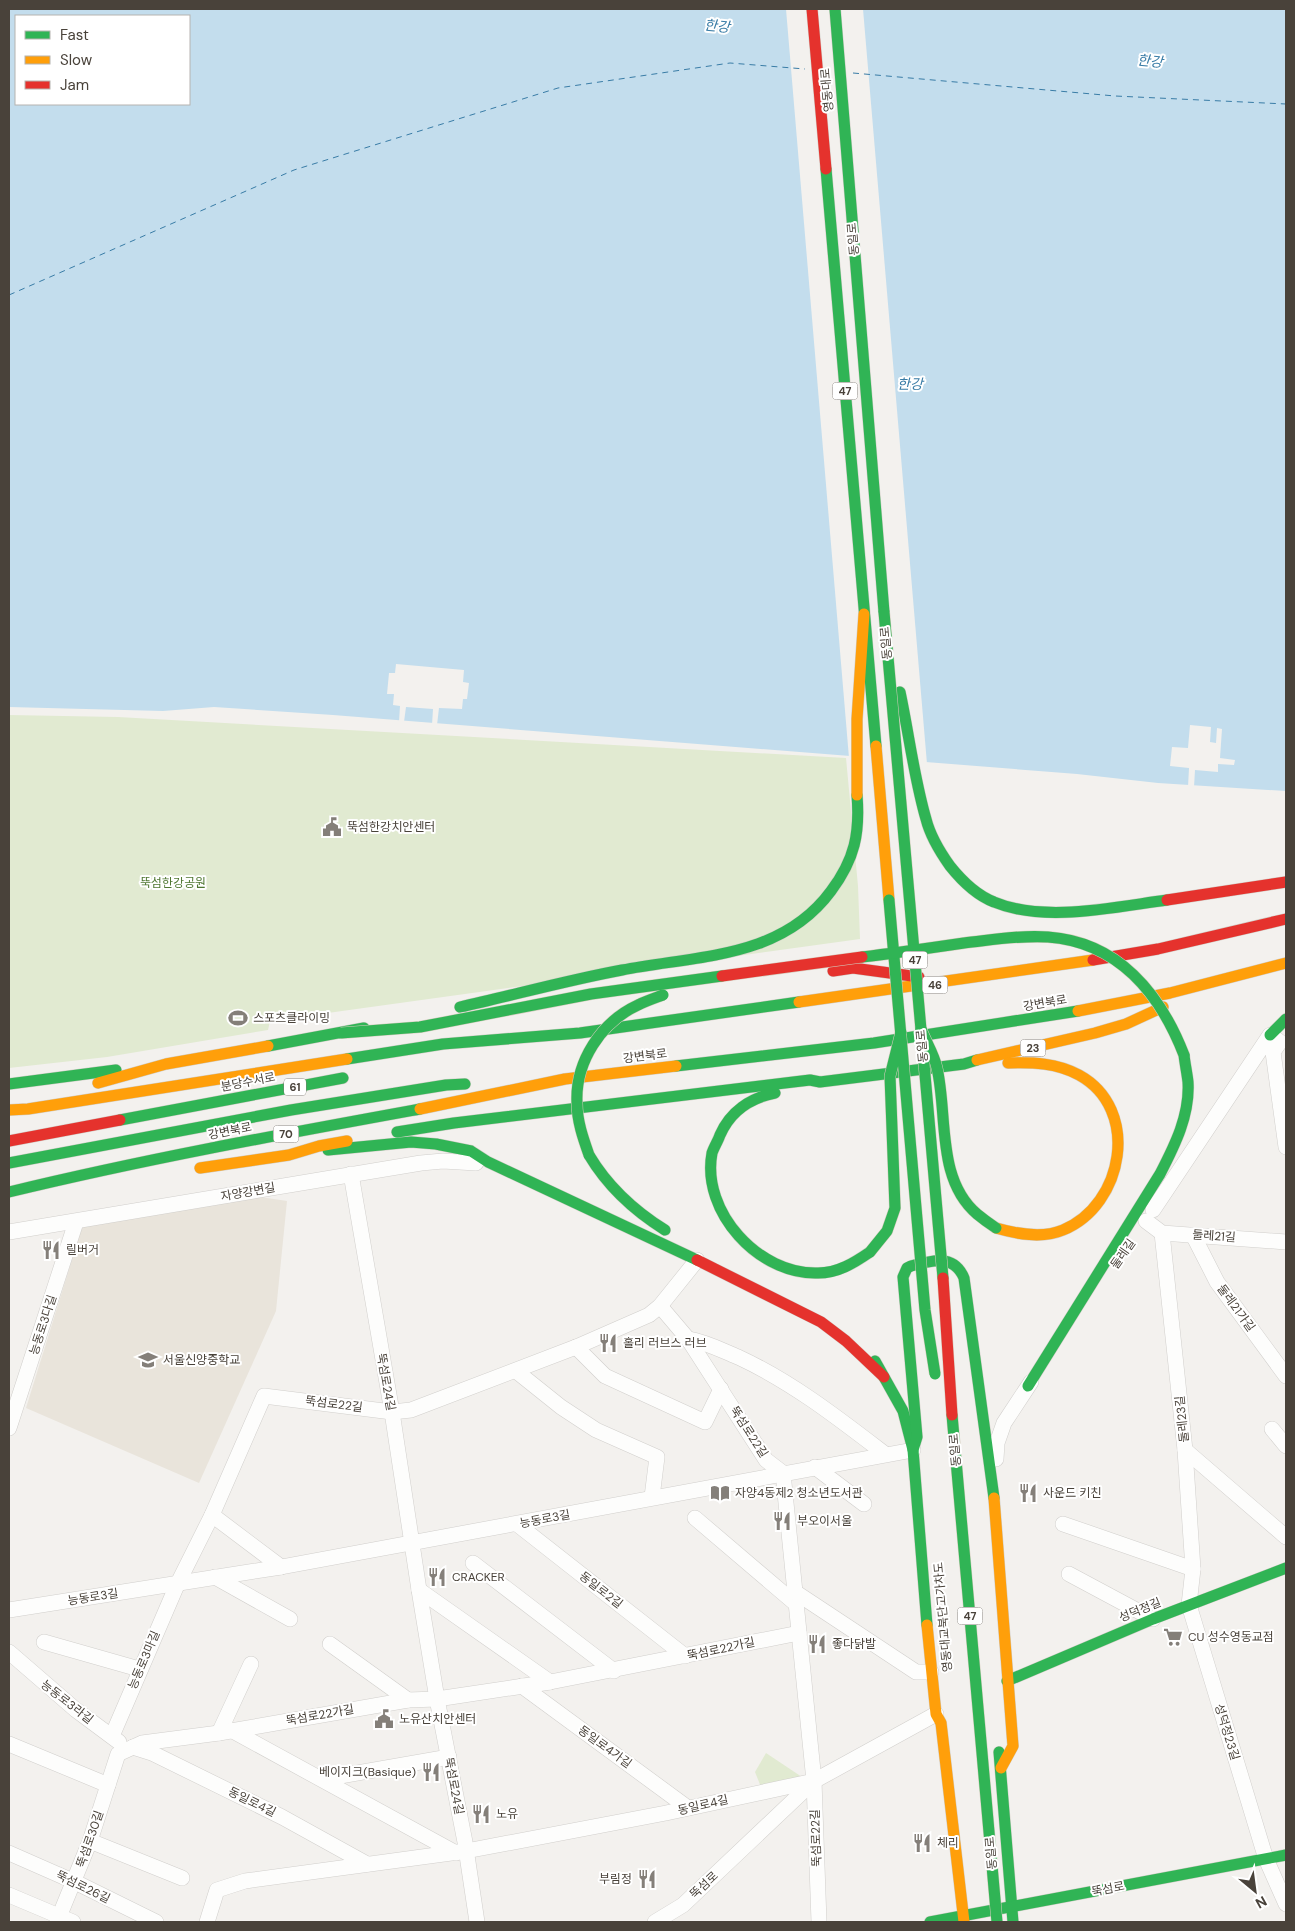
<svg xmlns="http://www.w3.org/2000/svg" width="1295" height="1931" font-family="'DM Sans','Noto Sans KR',sans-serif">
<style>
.education{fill:#e9e4db}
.green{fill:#e1ead1}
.water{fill:#c3dded;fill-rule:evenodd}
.pier{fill:#f3f1ee}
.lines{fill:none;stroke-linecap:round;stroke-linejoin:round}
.ferry{stroke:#397ca6;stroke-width:1;stroke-dasharray:6 5;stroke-linecap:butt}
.street-casing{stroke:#d1cfcc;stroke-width:16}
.fast-casing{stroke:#d1cdc6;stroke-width:12}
.slow-casing{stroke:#d1cdc6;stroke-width:12}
.jam-casing{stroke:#d1cdc6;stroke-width:12}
.street{stroke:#fdfdfc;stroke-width:15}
.fast{stroke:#30b455;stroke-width:11}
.slow{stroke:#ff9f0a;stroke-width:11}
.jam{stroke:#e5322d;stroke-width:11}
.fast-bridge-casing{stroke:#d4ccbd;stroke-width:12;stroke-linecap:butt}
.jam-bridge-casing{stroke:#d4ccbd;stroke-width:12;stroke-linecap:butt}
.fast-bridge{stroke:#30b455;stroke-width:11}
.jam-bridge{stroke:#e5322d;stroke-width:11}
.labels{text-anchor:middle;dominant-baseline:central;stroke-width:4;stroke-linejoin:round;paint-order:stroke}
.shield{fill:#fff;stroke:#807b75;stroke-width:1}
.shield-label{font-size:11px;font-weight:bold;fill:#49423a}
.street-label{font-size:12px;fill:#49423a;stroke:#fff}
.poi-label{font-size:12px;fill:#49423a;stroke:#fff;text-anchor:start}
.park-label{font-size:12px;fill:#4f7731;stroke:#fff}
.water-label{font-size:14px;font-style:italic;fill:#397ca6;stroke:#fff}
</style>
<rect width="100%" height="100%" fill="#f3f1ee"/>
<!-- education -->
<polygon class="education" points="228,1192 287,1201 276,1311 199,1483 26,1408 84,1221"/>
<!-- green -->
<g class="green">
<polygon points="9,715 118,717 846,758 858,886 860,939 270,1021 268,1030 107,1057 9,1068"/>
<polygon points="766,1753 805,1779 761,1787 755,1772"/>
</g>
<!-- water -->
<path class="water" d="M9,9H1286V791L1158,783L1077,774L333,715L214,707L163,711L9,707ZM16,16H189V104H16Z"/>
<!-- pier -->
<g class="pier">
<polygon points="786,9 863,9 927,764 849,758"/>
<polygon points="396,664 464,670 463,682 469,683 467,699 463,699 462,709 439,708 437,725 432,725 433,709 406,707 404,722 399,722 400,706 393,705 394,694 387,694 389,673 395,673"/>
<polygon points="1190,725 1211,727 1210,742 1216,743 1217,728 1222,729 1220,758 1235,760 1234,765 1218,764 1218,772 1195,770 1194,787 1188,787 1189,768 1170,766 1172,747 1188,748"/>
</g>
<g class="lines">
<!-- ferry -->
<g class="ferry">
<polyline points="853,73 1115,96 1286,104"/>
<polyline points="9,295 294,170 558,88 730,63 805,69"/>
</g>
<!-- street casing -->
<g class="street-casing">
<g id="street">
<polyline points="351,1174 392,1412 419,1590 437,1699 465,1842 477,1922"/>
<polyline points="1153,1210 1270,1035 1280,1042 1273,1052 1286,1147"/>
<polyline points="1146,1221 1162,1233 1286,1242"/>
<polyline points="9,1232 421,1163 443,1161 476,1163"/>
<polyline points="1162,1233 1185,1450 1193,1569 1189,1605 1266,1859 1286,1904"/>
<polyline points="1193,1235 1217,1282 1286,1376"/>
<polyline points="660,1306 688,1339 766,1460 783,1473 814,1781 819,1922"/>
<path d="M688,1339C706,1342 721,1350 738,1357C792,1382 838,1418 885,1454"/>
<polyline points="576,1347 605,1376 705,1422 721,1389"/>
<polyline points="516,1371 561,1407 596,1430 657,1457 652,1497"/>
<polyline points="9,1428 76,1222"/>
<polyline points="1272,1429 1286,1446"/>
<polyline points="1185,1450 1286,1537"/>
<polyline points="996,1459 997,1443 1004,1423 1031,1382"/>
<polyline points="815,1467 864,1504"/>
<polyline points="212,1515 281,1567"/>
<polyline points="695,1518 796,1604"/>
<polyline points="517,1524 685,1656"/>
<polyline points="1063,1524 1193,1569"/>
<polyline points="473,1563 614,1671"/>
<polyline points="1069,1574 1153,1619"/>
<polyline points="215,1577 290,1619"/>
<polyline points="419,1590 550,1682"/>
<polyline points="795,1592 916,1672 931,1672"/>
<polyline points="9,1610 281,1567 913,1450"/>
<polyline points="44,1642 139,1669"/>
<polyline points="330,1644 408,1700"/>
<polyline points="9,1652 76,1710 119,1742"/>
<polyline points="522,1686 688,1808"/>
<polyline points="231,1730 456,1853"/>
<polyline points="219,1733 251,1664"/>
<polyline points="112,1736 177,1585 212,1515 264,1396 392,1412 411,1410 576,1347 649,1315 660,1306 697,1260"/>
<polyline points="9,1744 108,1785"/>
<polyline points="133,1747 152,1753 282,1817 367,1864"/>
<polyline points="323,1779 449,1757"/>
<polyline points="90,1841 182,1878"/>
<polyline points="9,1853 75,1882 156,1922"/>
<polyline points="9,1895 73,1922"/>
<polyline points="57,1922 90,1841 118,1754 142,1743 219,1733 408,1700 437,1699 550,1682 799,1633"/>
<polyline points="207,1922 217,1890 245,1881 466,1851 666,1813 814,1781 936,1714"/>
<polyline points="655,1922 683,1905 814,1781"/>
</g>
</g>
<!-- fast casing -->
<g class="fast-casing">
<g id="fast">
<polyline points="835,9 884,612"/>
<polyline points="826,169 876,746"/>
<path d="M900,692C909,734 914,778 926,819C930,835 940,852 950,866C962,881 976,895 994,902C1044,923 1114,907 1167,900"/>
<path d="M460,1007C514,995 568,980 622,970C698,955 781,959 831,891C855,859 860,833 857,795"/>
<polyline points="1270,1035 1286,1019"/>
<polyline points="268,1046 364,1028"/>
<polyline points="347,1059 443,1044 580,1033 799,1002"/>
<polyline points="676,1066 874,1043 1078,1011"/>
<polyline points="9,1084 116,1070"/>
<path d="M775,1093C750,1098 730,1112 720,1135C718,1141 714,1147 712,1153C701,1212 759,1275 818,1273C838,1273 854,1263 870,1252"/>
<polyline points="120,1120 343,1078"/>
<polyline points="397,1132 454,1123 810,1080 820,1082 964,1064 977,1060"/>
<polyline points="328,1150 411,1142 436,1144 471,1151 488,1162 697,1260"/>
<path d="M589,1155C608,1187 633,1210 665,1230"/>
<polyline points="9,1163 291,1110 446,1085 465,1084"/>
<path d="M9,1192C145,1159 283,1134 420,1109"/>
<polyline points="875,1361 903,1411 913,1450"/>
<path d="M1028,1386L1160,1174C1175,1145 1190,1115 1188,1082C1187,1073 1185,1064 1184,1055"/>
<path d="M927,1625L913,1450L917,1437L903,1277L907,1268L911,1266C932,1260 954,1254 964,1278L994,1498"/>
<polyline points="1007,1681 1153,1619 1286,1568"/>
<polyline points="999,1752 1013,1922"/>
<polyline points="930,1922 1286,1855"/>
</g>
</g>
<!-- slow casing -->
<g class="slow-casing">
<g id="slow">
<polyline points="876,746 889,900"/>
<polyline points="857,795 857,719 864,614"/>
<polyline points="799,1002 1093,960"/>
<polyline points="1078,1011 1170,993 1286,963"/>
<polyline points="977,1060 1095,1033 1126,1024 1163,1007"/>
<polyline points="98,1083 166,1064 268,1046"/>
<polyline points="420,1109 565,1079 676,1066"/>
<polyline points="9,1110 28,1109 347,1059"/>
<polyline points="200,1168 289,1155 319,1146 347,1141"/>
<path d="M996,1228C1017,1234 1042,1239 1063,1230C1124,1205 1141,1109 1079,1075C1057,1063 1032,1062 1008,1063"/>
<polyline points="994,1498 1013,1746 1001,1768"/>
<polyline points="927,1625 936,1714 941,1723 964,1922"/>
</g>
</g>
<!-- jam casing -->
<g class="jam-casing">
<g id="jam">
<polyline points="812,9 826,169"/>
<polyline points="1167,900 1286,882"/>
<polyline points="1093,960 1158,949 1286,919"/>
<polyline points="833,971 853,968 919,977"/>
<polyline points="9,1141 120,1120"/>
<polyline points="697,1260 821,1322 846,1341 884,1377"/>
</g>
</g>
<!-- street -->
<use href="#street" class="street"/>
<!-- fast -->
<use href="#fast" class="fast"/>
<!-- slow -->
<use href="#slow" class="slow"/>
<!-- jam -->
<use href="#jam" class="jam"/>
<!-- fast-bridge casing -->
<g class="fast-bridge-casing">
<g id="fast-bridge">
<polyline points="884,612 943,1278"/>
<polyline points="889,900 925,1310 935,1374"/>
<path d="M862,957C896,953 930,948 964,943C992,940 1020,935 1048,937C1118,942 1160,993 1184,1055"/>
<path d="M921,1029C926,1042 934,1054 937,1068C948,1116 936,1179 977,1214C983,1219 990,1224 996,1228"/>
<polyline points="341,1033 420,1027 591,994 722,976"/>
<path d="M589,1155C583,1138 577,1121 577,1103C575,1062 601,1022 638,1005C646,1001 655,998 663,995"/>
<polyline points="870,1252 887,1231 895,1208 890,1076 901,1032"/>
<polyline points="952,1415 997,1922"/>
</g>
</g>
<!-- jam-bridge casing -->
<g class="jam-bridge-casing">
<g id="jam-bridge">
<polyline points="722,976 862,957"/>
<polyline points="943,1278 952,1415"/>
</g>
</g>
<!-- fast-bridge -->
<use href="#fast-bridge" class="fast-bridge"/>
<!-- jam-bridge -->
<use href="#jam-bridge" class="jam-bridge"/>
</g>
<!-- icons -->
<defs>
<g id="civic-bare" transform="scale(1.5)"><path d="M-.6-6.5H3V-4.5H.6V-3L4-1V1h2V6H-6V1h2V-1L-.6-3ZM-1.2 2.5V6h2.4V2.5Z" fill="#847f79" stroke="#fff" stroke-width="2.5" paint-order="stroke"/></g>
<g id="stadium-bare" transform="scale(1.5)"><path d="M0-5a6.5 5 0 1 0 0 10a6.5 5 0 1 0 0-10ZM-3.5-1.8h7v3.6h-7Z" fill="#847f79" stroke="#fff" stroke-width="2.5" paint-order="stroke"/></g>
<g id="restaurant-bare" transform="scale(1.5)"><path d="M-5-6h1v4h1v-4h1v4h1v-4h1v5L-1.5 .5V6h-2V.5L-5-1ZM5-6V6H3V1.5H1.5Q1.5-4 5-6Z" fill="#847f79" stroke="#fff" stroke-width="2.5" paint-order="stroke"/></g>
<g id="school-bare" transform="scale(1.5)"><path d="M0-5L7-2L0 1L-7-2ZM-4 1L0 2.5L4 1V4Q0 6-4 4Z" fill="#847f79" stroke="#fff" stroke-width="2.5" paint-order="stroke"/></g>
<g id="library-bare" transform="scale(1.5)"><path d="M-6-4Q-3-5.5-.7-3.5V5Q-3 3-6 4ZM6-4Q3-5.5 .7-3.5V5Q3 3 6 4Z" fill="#847f79" stroke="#fff" stroke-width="2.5" paint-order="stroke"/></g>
<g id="supermarket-bare" transform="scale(1.5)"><path d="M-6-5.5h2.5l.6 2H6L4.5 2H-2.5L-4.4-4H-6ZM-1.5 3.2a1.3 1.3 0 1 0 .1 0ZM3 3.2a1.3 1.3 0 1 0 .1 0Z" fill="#847f79" stroke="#fff" stroke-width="2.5" paint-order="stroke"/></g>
</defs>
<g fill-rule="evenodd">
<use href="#civic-bare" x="332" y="827"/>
<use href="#stadium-bare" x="238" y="1018"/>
<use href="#restaurant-bare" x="51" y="1250"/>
<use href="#restaurant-bare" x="608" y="1343"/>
<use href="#school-bare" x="148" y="1360"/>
<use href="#library-bare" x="720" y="1493"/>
<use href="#restaurant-bare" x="1028" y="1493"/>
<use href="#restaurant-bare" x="782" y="1521"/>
<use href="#restaurant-bare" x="437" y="1577"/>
<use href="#supermarket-bare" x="1173" y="1637"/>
<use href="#restaurant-bare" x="817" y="1644"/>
<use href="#civic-bare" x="384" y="1719"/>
<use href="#restaurant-bare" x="431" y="1772"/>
<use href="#restaurant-bare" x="481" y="1814"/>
<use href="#restaurant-bare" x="922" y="1843"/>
<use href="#restaurant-bare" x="647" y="1879"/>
</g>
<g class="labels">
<!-- shield labels -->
<g class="shield">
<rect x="832.5" y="382.5" width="25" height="17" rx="4"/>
<rect x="902.5" y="951.5" width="25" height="17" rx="4"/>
<rect x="922.5" y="976.5" width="25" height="17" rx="4"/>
<rect x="1020.5" y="1039.5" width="25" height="17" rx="4"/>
<rect x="284" y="1078.5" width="22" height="17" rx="4"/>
<rect x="273.5" y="1125.5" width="25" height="17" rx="4"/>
<rect x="957.5" y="1607.5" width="25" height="17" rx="4"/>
</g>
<g class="shield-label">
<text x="845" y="391">47</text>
<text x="915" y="960">47</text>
<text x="935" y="985">46</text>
<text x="1033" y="1048">23</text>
<text x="295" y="1087">61</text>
<text x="286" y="1134">70</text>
<text x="970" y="1616">47</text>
</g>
<!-- street labels -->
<g class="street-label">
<text transform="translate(827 90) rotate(-95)">영동대로</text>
<text transform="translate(853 239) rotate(-95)">동일로</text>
<text transform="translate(886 643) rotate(-95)">동일로</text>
<text transform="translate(1045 1003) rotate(-10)">강변북로</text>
<text transform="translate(922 1046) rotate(-95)">동일로</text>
<text transform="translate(645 1056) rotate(-7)">강변북로</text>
<text transform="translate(248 1082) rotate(-11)">분당수서로</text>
<text transform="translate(230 1131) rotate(-11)">강변북로</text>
<text transform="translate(248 1192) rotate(-10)">자양강변길</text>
<text transform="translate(1214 1236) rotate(4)">둘레21길</text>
<text transform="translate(1123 1254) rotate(-55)">둘레길</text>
<text transform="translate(1236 1308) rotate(54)">둘레21가길</text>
<text transform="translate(43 1325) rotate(-72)">능동로3다길</text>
<text transform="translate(386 1382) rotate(80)">뚝섬로24길</text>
<text transform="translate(334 1404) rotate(7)">뚝섬로22길</text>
<text transform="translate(1182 1419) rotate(-96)">둘레23길</text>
<text transform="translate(749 1432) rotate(57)">뚝섬로22길</text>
<text transform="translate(955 1450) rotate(-95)">동일로</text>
<text transform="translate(545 1519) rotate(-11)">능동로3길</text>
<text transform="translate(601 1590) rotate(38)">동일로2길</text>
<text transform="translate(93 1597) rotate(-9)">능동로3길</text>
<text transform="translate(1140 1610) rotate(-22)">성덕정길</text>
<text transform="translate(943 1617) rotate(-95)">영동대교북단고가차도</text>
<text transform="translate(721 1649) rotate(-12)">뚝섬로22가길</text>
<text transform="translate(144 1660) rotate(-67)">능동로3마길</text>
<text transform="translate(67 1702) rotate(38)">능동로3라길</text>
<text transform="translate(320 1715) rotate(-10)">뚝섬로22가길</text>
<text transform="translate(1227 1732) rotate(73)">성덕정23길</text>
<text transform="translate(605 1747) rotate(36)">동일로4가길</text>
<text transform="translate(454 1786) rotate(79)">뚝섬로24길</text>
<text transform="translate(252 1802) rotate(26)">동일로4길</text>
<text transform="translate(703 1805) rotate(-13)">동일로4길</text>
<text transform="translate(816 1838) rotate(-92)">뚝섬로22길</text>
<text transform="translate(90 1839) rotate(-71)">뚝섬로30길</text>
<text transform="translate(991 1853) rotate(-95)">동일로</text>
<text transform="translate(704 1885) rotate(-43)">뚝섬로</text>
<text transform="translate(83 1887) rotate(26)">뚝섬로26길</text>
<text transform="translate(1108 1889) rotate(-11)">뚝섬로</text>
</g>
<!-- poi labels -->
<g class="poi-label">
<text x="347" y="827">뚝섬한강치안센터</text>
<text x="253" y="1018">스포츠클라이밍</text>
<text x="66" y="1250">릴버거</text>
<text x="623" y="1343">홀리 러브스 러브</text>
<text x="163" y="1360">서울신양중학교</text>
<text x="735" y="1493">자양4동제2 청소년도서관</text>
<text x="1043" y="1493">사운드 키친</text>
<text x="797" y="1521">부오이서울</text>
<text x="452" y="1577">CRACKER</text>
<text x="1188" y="1637">CU 성수영동교점</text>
<text x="832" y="1644">좋다닭발</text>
<text x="399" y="1719">노유산치안센터</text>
<text x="416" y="1772" text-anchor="end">베이지크(Basique)</text>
<text x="496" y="1814">노유</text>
<text x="937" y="1843">체리</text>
<text x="632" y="1879" text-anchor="end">부림정</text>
</g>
<!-- park labels -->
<g class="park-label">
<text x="173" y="883">뚝섬한강공원</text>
</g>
<!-- water labels -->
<g class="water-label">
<text transform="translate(717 26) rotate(5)">한강</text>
<text transform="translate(1150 61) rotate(5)">한강</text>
<text x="910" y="384">한강</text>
</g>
</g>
<!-- border -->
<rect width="1295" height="1931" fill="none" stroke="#49423a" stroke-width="20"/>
<!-- legend -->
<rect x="15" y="15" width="175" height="90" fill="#ffffff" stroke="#b6b3b0"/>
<rect x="25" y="31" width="25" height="8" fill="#30b455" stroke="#b6b3b0"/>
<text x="60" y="40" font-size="15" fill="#49423a">Fast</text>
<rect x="25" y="56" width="25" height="8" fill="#ff9f0a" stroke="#b6b3b0"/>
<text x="60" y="65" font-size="15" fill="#49423a">Slow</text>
<rect x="25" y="81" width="25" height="8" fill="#e5322d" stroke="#b6b3b0"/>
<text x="60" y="90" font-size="15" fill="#49423a">Jam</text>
<!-- north arrow -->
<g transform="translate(1255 1891) rotate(151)" stroke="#ffffff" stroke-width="4" paint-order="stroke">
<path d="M0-4L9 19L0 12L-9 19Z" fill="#49423a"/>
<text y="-8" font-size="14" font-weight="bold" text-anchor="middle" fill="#49423a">N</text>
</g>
</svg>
